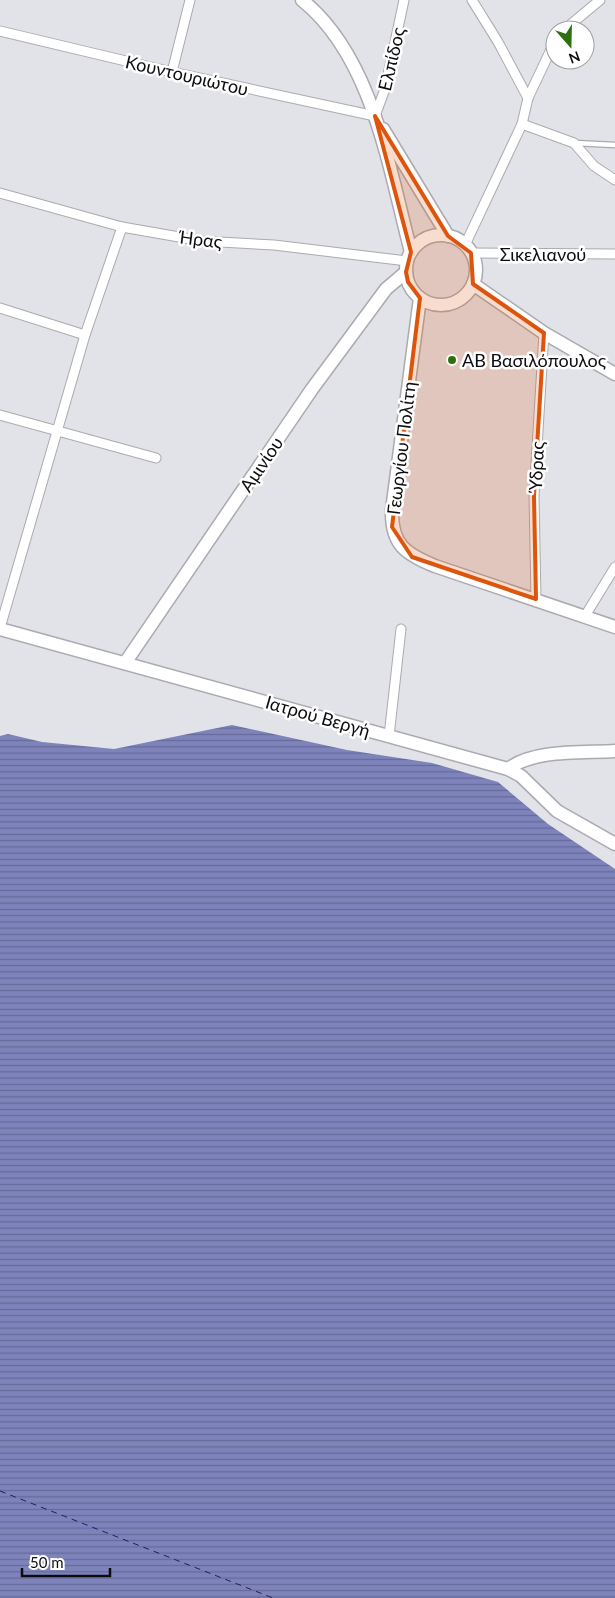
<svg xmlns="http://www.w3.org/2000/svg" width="615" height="1598" font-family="Lato,sans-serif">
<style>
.water{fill:url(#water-rules)}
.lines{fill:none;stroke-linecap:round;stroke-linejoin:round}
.ferry{stroke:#231d62;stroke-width:1;stroke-dasharray:6 5;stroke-linecap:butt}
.lane-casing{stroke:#aaaab0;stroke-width:7}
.street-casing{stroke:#aaaab0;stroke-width:11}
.secondary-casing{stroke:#aaaab0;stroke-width:15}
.lane{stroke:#fff;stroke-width:4.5}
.street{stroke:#fff;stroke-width:9}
.secondary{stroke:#fff;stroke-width:12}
.marked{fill:#dd550c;fill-opacity:0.2;stroke:#dd550c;stroke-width:4;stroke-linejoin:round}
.poi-dot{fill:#2c710f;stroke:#fff;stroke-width:2}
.labels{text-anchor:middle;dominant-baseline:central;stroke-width:5;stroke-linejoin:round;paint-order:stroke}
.street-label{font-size:18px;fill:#0d0d0f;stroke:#fff}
.poi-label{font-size:18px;fill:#0d0d0f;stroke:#fff;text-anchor:start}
</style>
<defs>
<pattern id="water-rules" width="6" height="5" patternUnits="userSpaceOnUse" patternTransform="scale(1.25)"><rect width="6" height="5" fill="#7e83bc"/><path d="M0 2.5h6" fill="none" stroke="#666a97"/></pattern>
</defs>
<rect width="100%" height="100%" fill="#e2e3e9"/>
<!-- water -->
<polygon class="water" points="232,725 347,750 432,763 498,782 548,824 615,869 615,1598 0,1598 0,736 8,734 42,742 114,749"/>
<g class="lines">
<!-- ferry -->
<polyline class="ferry" points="0,1491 273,1598"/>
<!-- lane casing -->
<g class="lane-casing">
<polyline id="lane" points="575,143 615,145"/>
</g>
<!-- street casing -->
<g class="street-casing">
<g id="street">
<polyline points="564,30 600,0"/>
<polyline points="0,31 172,72 375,116 385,89 404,0"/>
<polyline points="172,72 190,0"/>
<polyline points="528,98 555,41"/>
<polyline points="522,124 574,143 594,166 615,180"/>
<polyline points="0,193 122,227 202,241 274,245 407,261"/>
<polyline points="465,245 522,124 528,98 498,42 472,0"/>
<polyline points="471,253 615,254"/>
<polyline points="0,308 85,335"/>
<polyline points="0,415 156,458"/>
<polyline points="536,599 534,496 544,333"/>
<polyline points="585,616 615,567"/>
<polyline points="0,628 85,335 122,227"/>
<polyline points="389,736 401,629"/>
</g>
</g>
<!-- secondary casing -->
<g class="secondary-casing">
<g id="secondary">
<path d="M302,0C373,57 389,169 411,252"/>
<polyline points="383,129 448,236"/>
<circle cx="441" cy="270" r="35"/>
<polyline points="473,284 544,333 615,374"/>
<path d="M420,298L392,510C391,544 405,554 435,566L615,627"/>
<polyline points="0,629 508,769 521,776 557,811 615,844"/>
<polyline points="125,663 312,389 386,289 406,272"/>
<path d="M508,769C534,749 583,753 615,751"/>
</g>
</g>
<!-- lane -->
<use href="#lane" class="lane"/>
<!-- street -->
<use href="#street" class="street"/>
<!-- secondary -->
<use href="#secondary" class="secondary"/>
</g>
<!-- marked area -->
<path class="marked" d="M375,116L448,236L471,253L473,284L544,333L534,496L536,599L412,557L392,527L420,298L408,282L406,272L411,252Z"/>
<!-- markers -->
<circle class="poi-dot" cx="452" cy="360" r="5"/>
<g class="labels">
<!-- street labels -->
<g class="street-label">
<text transform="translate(391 59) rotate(-77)">Ελπίδος</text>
<text transform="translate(187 75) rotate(13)">Κουντουριώτου</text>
<text transform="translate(201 239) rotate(7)">Ήρας</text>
<text x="543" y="254">Σικελιανού</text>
<text transform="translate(401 448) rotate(-83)">Γεωργίου Πολίτη</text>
<text transform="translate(261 464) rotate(-56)">Αμινίου</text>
<text transform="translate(536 466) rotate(-87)">Ύδρας</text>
<text transform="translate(318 716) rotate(16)">Ιατρού Βεργή</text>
</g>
<!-- poi labels -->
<g class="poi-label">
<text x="462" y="360">ΑΒ Βασιλόπουλος</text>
</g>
</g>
<!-- north arrow -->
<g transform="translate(570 45) rotate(160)"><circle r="24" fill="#ffffff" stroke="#9e9e9f"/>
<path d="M0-4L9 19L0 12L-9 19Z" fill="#2c710f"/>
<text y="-8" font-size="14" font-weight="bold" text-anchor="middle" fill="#0d0d0f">N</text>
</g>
<!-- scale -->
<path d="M22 1568v8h88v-8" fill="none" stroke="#0d0d0f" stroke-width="2.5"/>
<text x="30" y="1568" font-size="15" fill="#0d0d0f" stroke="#ffffff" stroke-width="4" paint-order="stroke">50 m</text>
</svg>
